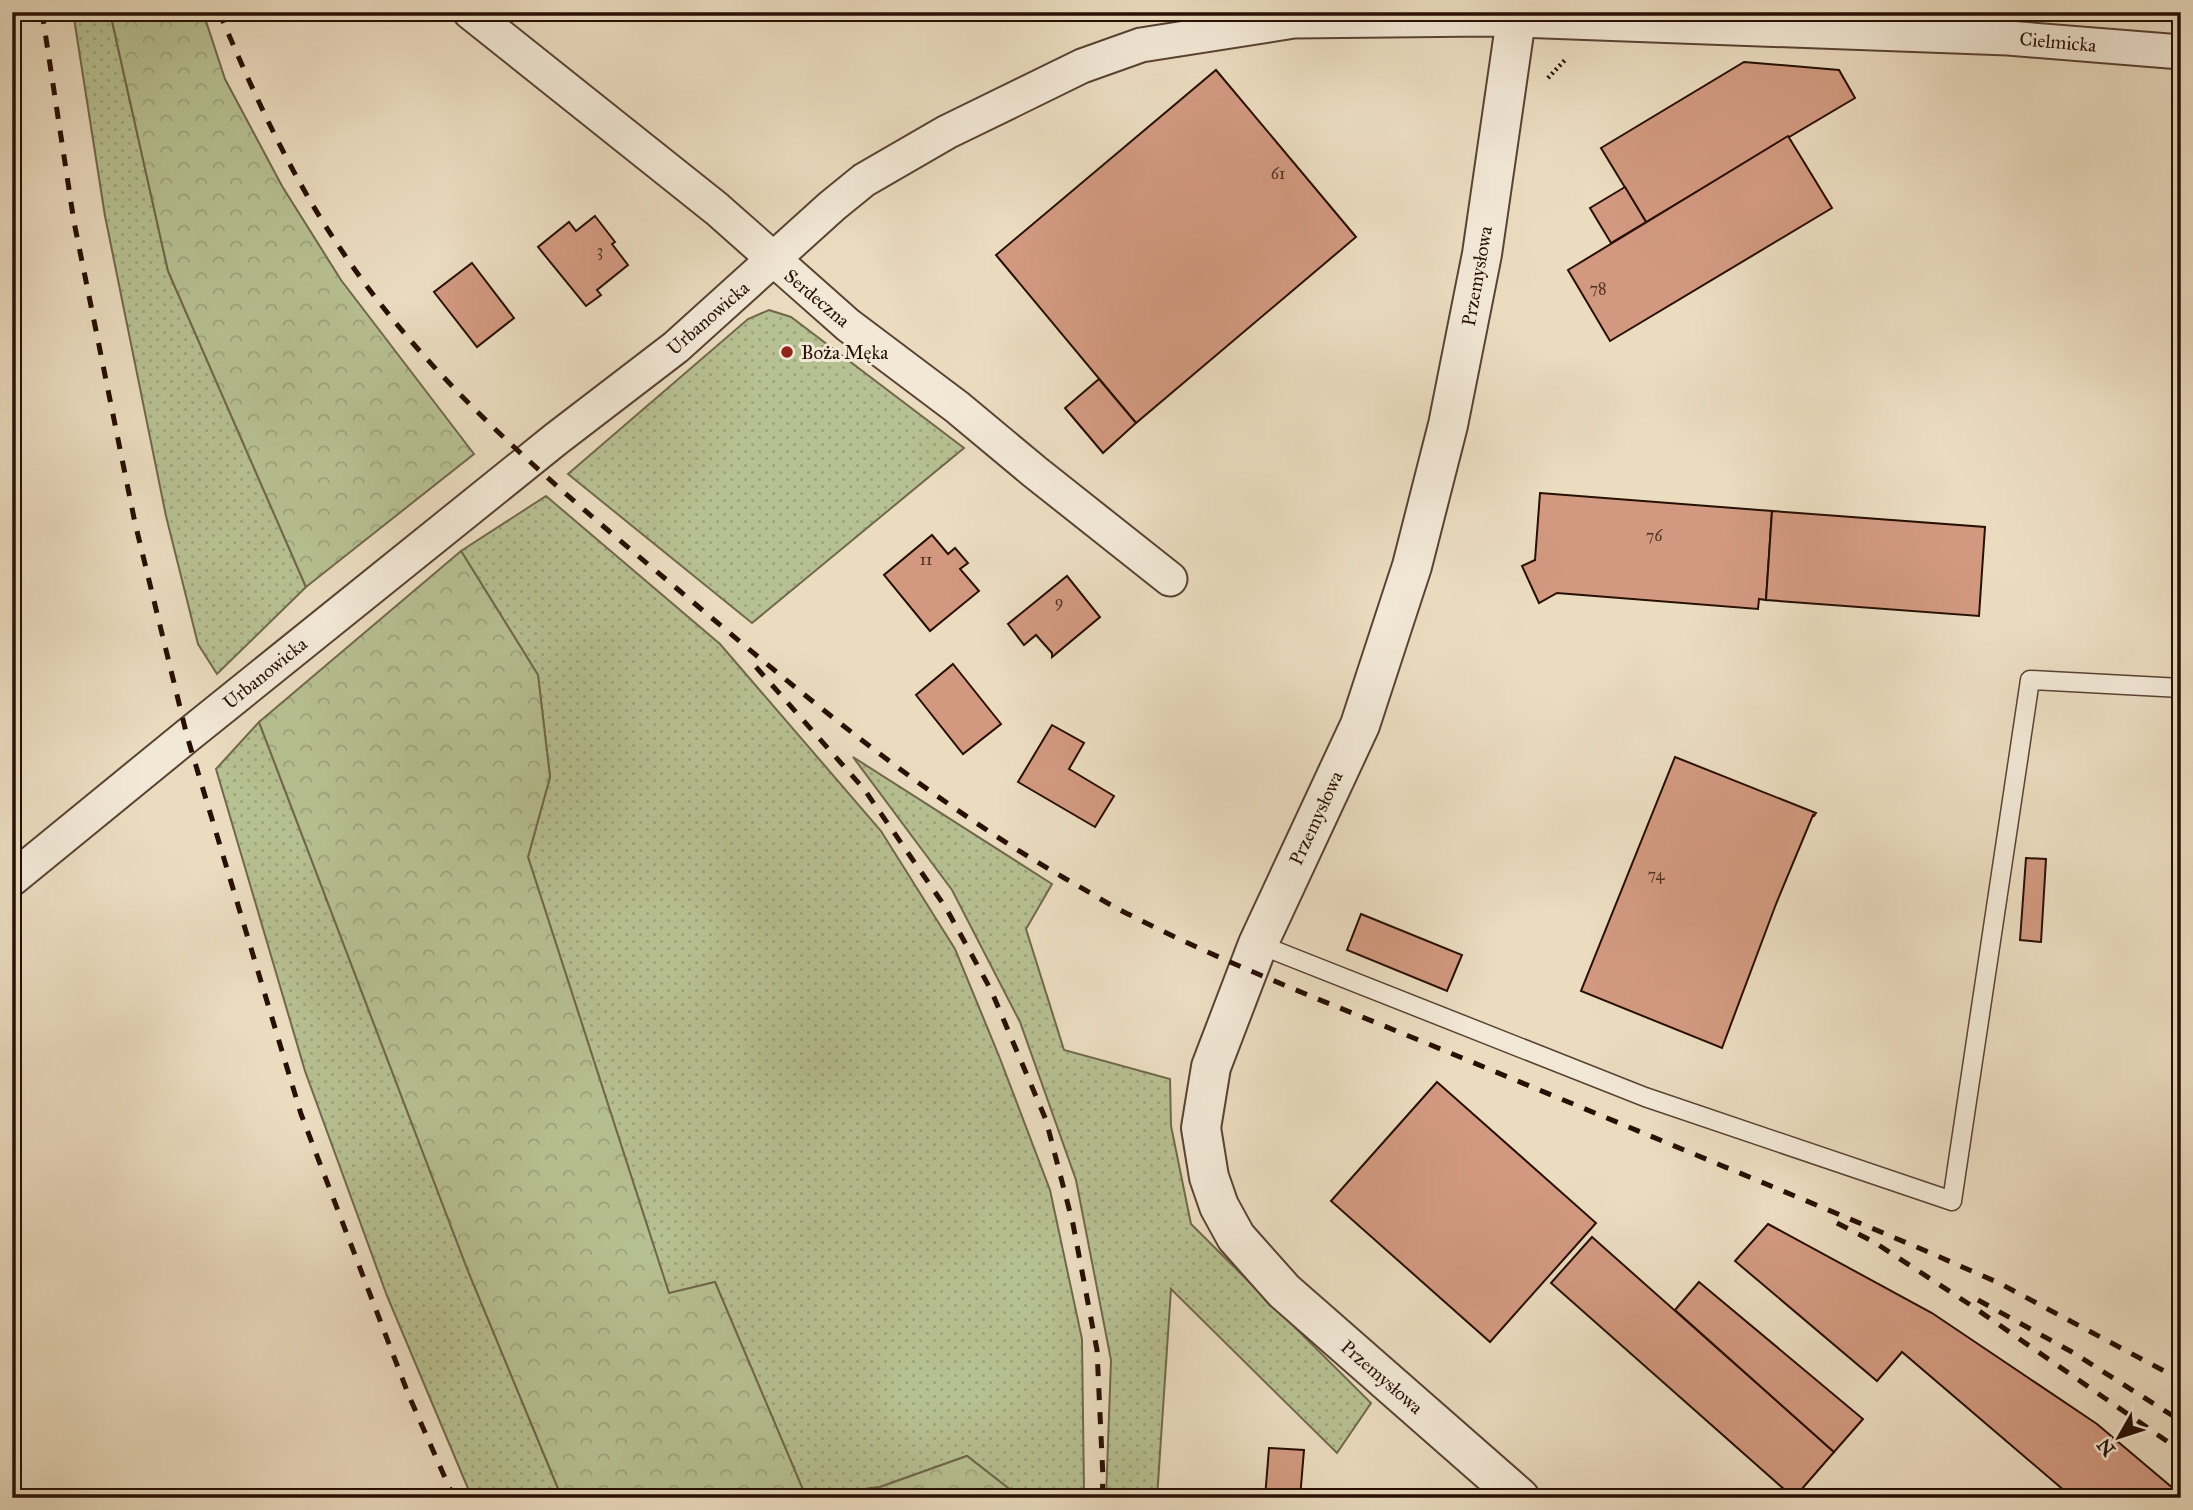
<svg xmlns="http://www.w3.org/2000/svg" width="2193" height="1510" font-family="'IM FELL Great Primer',serif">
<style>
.grass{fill:url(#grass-dots);stroke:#70684b;stroke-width:2}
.forest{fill:url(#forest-crowns);stroke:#70684b;stroke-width:2}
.building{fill:#d29980;stroke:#280f04;stroke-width:2}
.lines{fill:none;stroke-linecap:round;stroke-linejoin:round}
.service-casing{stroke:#594233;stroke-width:21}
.minor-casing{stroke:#594233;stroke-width:37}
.tertiary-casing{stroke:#594233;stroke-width:42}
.path{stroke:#280f04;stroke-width:4.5;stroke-dasharray:2 3.5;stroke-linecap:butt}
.service{stroke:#f2e8d6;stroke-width:18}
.minor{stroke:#f2e8d6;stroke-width:33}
.tertiary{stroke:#f2e8d6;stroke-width:38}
.rail{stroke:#280f04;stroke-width:5;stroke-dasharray:12 12;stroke-linecap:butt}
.poi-dot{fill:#8f2418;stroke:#f2e8d6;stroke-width:2.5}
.labels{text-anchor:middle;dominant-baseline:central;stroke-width:6;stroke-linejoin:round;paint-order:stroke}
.number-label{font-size:16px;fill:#523223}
.street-label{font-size:19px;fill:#280f04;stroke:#f2e8d6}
.poi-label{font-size:19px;fill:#280f04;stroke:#f2e8d6;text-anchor:start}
</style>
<defs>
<pattern id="grass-dots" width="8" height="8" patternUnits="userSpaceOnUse" patternTransform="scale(1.75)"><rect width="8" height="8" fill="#b7c092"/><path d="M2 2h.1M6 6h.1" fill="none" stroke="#9da47c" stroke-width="1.8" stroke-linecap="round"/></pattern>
<pattern id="forest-crowns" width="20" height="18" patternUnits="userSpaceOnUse" patternTransform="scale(1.75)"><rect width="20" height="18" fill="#b7c092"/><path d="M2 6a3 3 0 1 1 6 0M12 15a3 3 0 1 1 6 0" fill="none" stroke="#9da47c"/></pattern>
</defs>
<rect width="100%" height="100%" fill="#ebdcc0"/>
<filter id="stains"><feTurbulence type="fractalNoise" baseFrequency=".00286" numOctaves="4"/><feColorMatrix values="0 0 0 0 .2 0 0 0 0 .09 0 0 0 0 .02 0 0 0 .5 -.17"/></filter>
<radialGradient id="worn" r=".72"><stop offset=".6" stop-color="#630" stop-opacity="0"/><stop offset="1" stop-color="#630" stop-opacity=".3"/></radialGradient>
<!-- grass -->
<g class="grass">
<polygon points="73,12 110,12 168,271 306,587 217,674 198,644 166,516 105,216"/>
<polygon points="769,310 791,317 964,448 752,623 568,474 748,319"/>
<polygon points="546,496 720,644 881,831 955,949 999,1056 1050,1190 1082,1339 1084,1491 1078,1498 1021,1498 967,1456 880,1487 806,1497 715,1282 669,1294 528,857 550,777 538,675 461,551"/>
<polygon points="259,722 468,1271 562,1498 472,1498 387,1296 305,1071 216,769"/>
<polygon points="853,757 1052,884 1026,929 1064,1050 1170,1079 1171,1126 1191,1224 1371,1403 1337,1453 1171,1289 1157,1498 1106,1498 1111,1360 1076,1180 1020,1022 952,890"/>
</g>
<!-- forest -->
<g class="forest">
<polygon points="110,12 203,12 225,79 282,186 341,280 474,454 306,587 168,271"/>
<polygon points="461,551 538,675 550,777 528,857 669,1293 715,1282 806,1497 880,1487 967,1456 1021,1498 562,1498 468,1271 259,722"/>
</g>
<!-- building -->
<g class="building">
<polygon points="1744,62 1839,70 1855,98 1646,222 1601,148"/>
<polygon points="1216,70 1356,237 1136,423 996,255"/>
<polygon points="1788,136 1832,208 1610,341 1568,270"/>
<polygon points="1625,187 1646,222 1611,243 1590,208"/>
<polygon points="595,216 615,242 612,244 628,265 597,290 601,295 586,306 538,247 569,222 576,231"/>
<polygon points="472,263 514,318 477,347 434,292"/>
<polygon points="1099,379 1136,423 1103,453 1065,408"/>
<polygon points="1540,493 1772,511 1766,600 1759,599 1758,609 1557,593 1539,603 1522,566 1535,560"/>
<polygon points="1772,511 1985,527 1979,616 1766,600"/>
<polygon points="932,535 948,554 955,548 968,563 960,569 979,591 930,631 884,575"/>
<polygon points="1067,576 1100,617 1052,657 1052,653 1036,635 1024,645 1008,624"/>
<polygon points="953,664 1001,724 963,754 916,695"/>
<polygon points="1052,725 1084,743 1069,769 1114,796 1095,827 1018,782"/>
<polygon points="1675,757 1816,813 1814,816 1813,815 1776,904 1722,1048 1581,991"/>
<polygon points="2026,858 2046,859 2041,942 2020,940"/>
<polygon points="1361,914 1462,955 1447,991 1347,950"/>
<polygon points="1437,1082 1596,1223 1490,1342 1331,1201"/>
<polygon points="1768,1224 1932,1313 2097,1424 2181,1495 2181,1498 2073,1498 1902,1352 1877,1381 1735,1261"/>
<polygon points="1592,1237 1834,1452 1794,1498 1551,1283"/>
<polygon points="1699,1282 1863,1419 1834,1452 1675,1310"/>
<polygon points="1269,1448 1304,1450 1300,1498 1265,1498"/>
</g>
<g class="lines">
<!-- service casing -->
<g class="service-casing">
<polyline id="service" points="1258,944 1645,1097 1952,1201 2030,680 2181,688"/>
</g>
<!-- minor casing -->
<g class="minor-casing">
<g id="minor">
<polyline points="470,12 717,209 848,325 957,407 1035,472 1170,579"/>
<polyline points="12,879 187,736 556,439 676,347 832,206 864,180 947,132 1082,66 1141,45 1294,21 1487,19 2008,38 2181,52"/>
</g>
</g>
<!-- tertiary casing -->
<g class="tertiary-casing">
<polyline id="tertiary" points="1517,12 1482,254 1448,425 1412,566 1360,725 1258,944 1211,1067 1201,1128 1209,1177 1219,1206 1236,1237 1284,1291 1520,1498"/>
</g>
<!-- path -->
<polyline class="path" points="1548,78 1566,59"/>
<!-- service -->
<use href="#service" class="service"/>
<!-- minor -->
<use href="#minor" class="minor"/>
<!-- tertiary -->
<use href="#tertiary" class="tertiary"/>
<!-- rail -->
<g class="rail">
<polyline points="42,12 74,222 135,523 187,736 301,1114 409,1396 454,1498"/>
<path d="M219,12C255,96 292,179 344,254C434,387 559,489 681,592C804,696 927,799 1066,879C1088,891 1109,905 1132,916C1233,967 1339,1007 1443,1050C1604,1117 1765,1183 1926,1251L1999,1283L2181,1380"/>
<polyline points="756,667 864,789 946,908 991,990 1046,1120 1073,1224 1097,1350 1103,1478 1102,1498"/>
<polyline points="1837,1223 1874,1242 1969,1304 2181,1451"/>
<polyline points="1978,1300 2072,1352 2181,1421"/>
</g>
</g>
<!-- markers -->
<circle class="poi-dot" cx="787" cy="352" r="7"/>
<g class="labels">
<!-- number labels -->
<g class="number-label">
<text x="1278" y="173">61</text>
<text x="600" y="250">3</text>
<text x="1598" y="288">78</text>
<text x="1654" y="535">76</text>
<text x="926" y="559">11</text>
<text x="1059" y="601">9</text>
<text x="1656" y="874">74</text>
</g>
<!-- street labels -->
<g class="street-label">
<text transform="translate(2058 42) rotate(5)">Cielmicka</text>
<text transform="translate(1477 276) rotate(-80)">Przemysłowa</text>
<text transform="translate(817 298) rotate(40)">Serdeczna</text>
<text transform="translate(708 318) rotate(-41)">Urbanowicka</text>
<text transform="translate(265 673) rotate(-39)">Urbanowicka</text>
<text transform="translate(1316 818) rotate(-65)">Przemysłowa</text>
<text transform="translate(1382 1377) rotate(41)">Przemysłowa</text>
</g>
<!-- poi labels -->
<g class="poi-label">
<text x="801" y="352">Boża Męka</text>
</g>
</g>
<!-- margin -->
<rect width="2193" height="1510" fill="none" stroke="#ebdcc0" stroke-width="42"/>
<rect x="14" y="14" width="2165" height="1482" fill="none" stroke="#280f04" stroke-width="3.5"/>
<rect x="21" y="21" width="2151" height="1468" fill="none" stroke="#280f04" stroke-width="2"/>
<!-- north arrow -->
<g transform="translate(2119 1437) rotate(231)" stroke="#f2e8d6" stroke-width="5" paint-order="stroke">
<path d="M0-5L12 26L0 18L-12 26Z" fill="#280f04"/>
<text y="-10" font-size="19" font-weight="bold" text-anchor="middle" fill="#280f04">N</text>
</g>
<rect width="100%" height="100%" filter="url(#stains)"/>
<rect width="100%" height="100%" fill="url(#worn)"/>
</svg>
